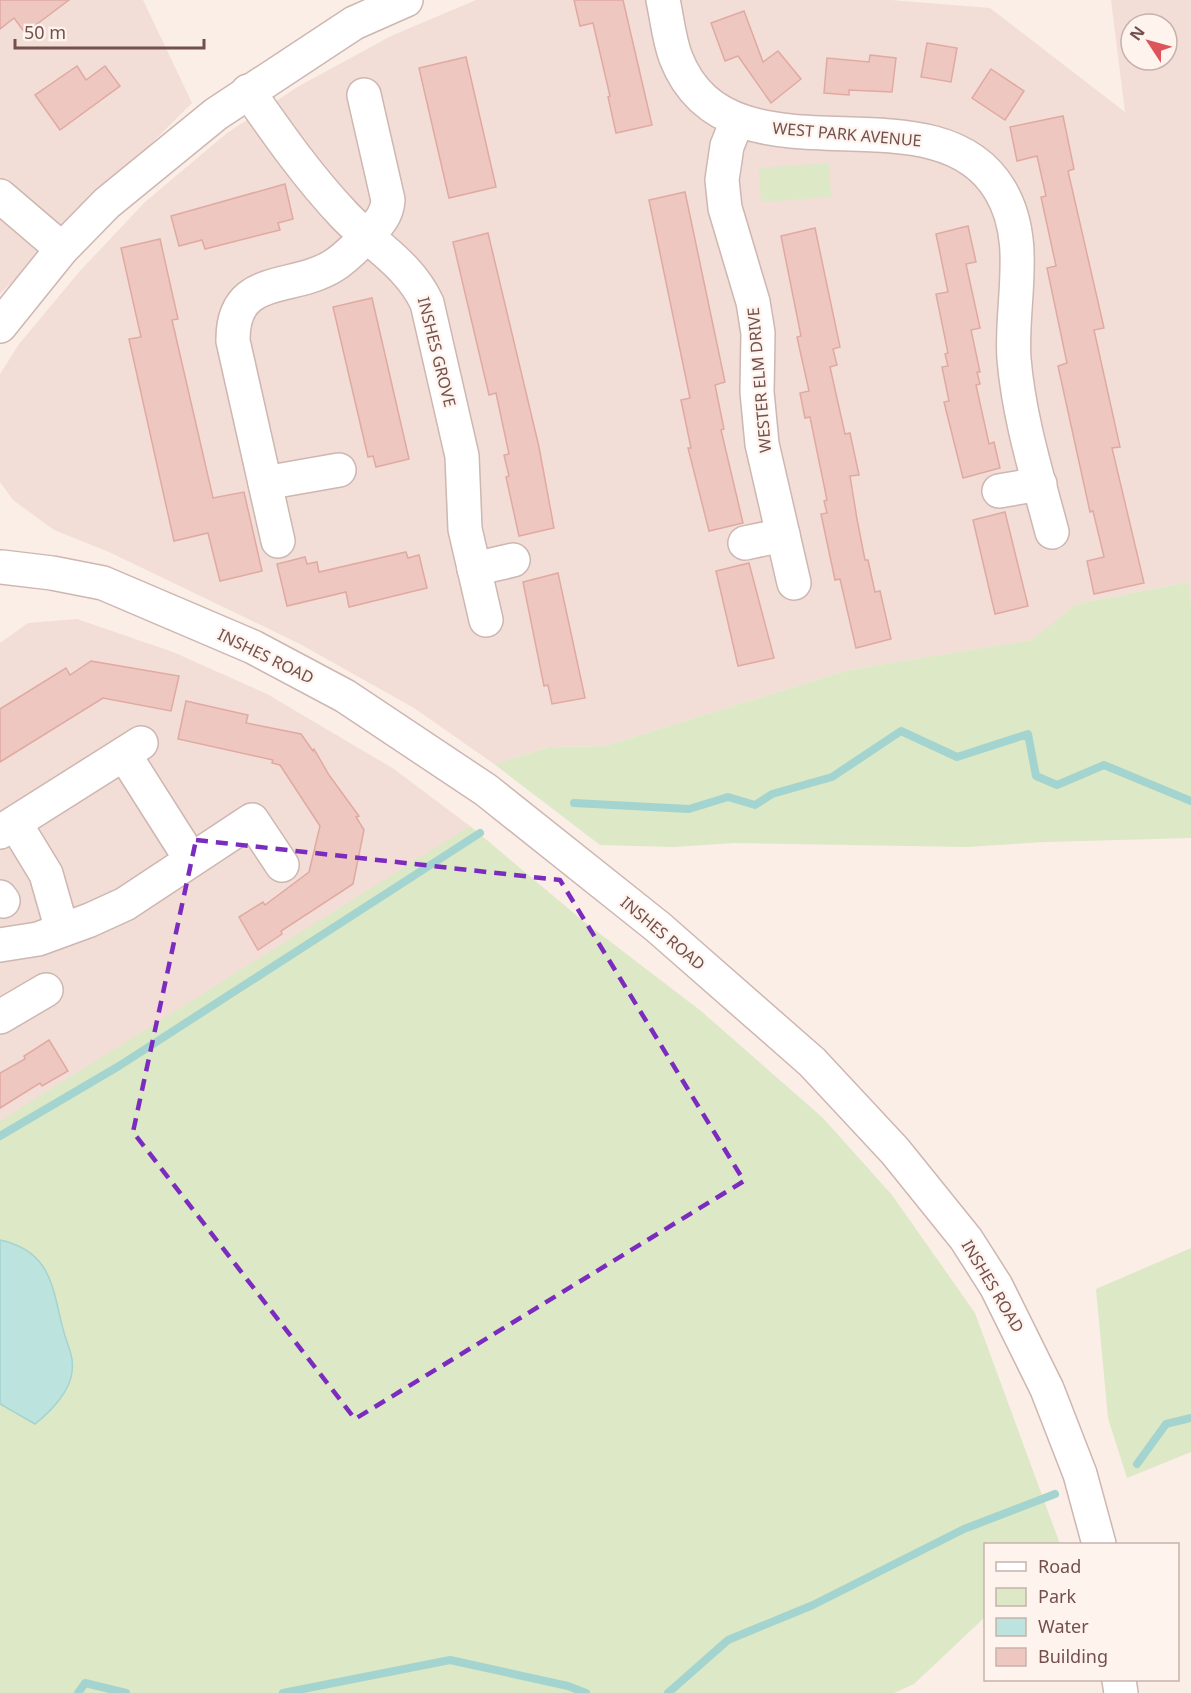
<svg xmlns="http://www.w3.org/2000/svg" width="1191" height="1693" font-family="'Noto Sans',sans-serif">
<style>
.residential{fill:#f2ded6;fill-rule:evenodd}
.green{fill:#dde8c6}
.water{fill:#bde3de;stroke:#a4d4cf;stroke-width:1.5}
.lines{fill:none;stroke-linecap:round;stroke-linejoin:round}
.stream{stroke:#a4d4cf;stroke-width:8}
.building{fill:#eec7c1;stroke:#e0a9a2;stroke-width:1.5}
.minor-casing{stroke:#ceb6b1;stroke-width:36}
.minor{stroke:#fff;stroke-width:33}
.marked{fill:none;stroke:#7b2cbf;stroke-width:4.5;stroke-dasharray:12 8;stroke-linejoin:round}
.labels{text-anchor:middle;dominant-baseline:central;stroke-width:4.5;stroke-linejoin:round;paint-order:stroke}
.street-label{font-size:16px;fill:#73504d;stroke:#fef3ed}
</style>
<rect width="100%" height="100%" fill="#fbeee7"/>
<!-- residential -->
<g class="residential">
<polygon points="0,0 143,0 192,103 0,294"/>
<path d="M476,0H891L990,8L1125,112L1111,0H1191V603L1188,582L1076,604L1033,640L848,670L605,746L550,747L494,764L414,708L298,643L109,552L54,530L13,500L0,482V374L19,344L79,272L145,202L227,133L299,86L391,36ZM1131,24H1167V60H1131Z"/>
<polygon points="77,619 173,652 267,694 394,769 470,826 147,1035 0,1124 0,643 28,623"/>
</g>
<!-- green -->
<g class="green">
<polygon points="829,163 831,197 761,202 759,168"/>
<polygon points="1188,582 1191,603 1191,838 1045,842 967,847 734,843 674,847 600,845 494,764 550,747 605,746 848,670 1032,640 1076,604"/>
<polygon points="470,826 582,920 701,1011 823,1118 892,1195 975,1313 1060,1544 986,1544 985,1617 914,1684 894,1693 0,1693 0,1121"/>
<polygon points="1191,1248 1191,1452 1127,1478 1108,1418 1096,1289"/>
</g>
<!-- water -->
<path class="water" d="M0,1240C55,1252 52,1292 65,1336C69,1349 74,1357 72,1372C70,1392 50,1412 35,1424L0,1404Z"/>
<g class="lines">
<!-- stream -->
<g class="stream">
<polyline points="574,803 689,809 728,797 755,805 772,794 832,777 901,731 957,757 1028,734 1036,776 1057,785 1104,765 1191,801"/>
<polyline points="0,1136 119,1066 480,833"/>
<polyline points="1137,1464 1166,1424 1191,1418"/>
<polyline points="78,1693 85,1683 126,1693"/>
<polyline points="283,1693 450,1660 568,1686 586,1693"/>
<polyline points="668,1693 728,1640 813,1605 964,1529 1055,1494"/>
</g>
</g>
<!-- building -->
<g class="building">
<polygon points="0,0 69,0 25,33 14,18 0,29"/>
<polygon points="574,0 623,0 652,125 616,133 608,97 610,96 593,23 580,26"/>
<polygon points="744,11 763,62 778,51 801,79 771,103 738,56 725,61 711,23"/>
<polygon points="927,43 957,48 951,82 921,77"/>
<polygon points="870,55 896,58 892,92 849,90 849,95 824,93 827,58 869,62"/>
<polygon points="466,57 496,187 449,198 419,68"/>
<polygon points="77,66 86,80 105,66 120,86 60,130 35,95"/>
<polygon points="991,69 1024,91 1005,120 972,98"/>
<polygon points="1063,116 1074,169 1068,171 1104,328 1094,330 1120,447 1112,448 1144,583 1094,594 1087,561 1104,557 1093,511 1090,512 1058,366 1067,363 1047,268 1056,266 1041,197 1046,196 1037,156 1017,161 1010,127"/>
<polygon points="285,184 293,219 278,223 280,230 205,249 202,240 179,246 171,216"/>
<polygon points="685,192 725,382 715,385 724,429 721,430 743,523 709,531 688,448 691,448 681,400 690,398 649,200"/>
<polygon points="968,226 976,262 966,264 980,328 971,330 980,372 977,372 980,384 976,385 989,444 994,442 1000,468 963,478 944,402 949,401 942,367 948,366 945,354 948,353 936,294 948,292 936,234"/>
<polygon points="815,228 840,347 833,349 837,365 830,367 845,434 850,433 859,475 850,476 857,519 865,560 868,560 875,592 880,591 891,639 856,648 840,579 835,580 821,514 827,513 824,501 827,500 810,417 805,418 800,393 809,391 797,337 801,336 781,236"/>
<polygon points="488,233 539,447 554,528 519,536 506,477 509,476 504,455 509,454 496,393 489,395 453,242"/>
<polygon points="160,239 178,319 172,320 213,498 244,492 262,571 220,581 208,533 174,541 129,339 141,337 121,248"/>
<polygon points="372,298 409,459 376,467 373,456 368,457 333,307"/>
<polygon points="1005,512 1028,606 995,614 973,520"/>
<polygon points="406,552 408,558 419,555 427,588 349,607 346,592 287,606 277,564 305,557 307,564 317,562 319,572"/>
<polygon points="749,563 774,658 738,666 716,571"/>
<polygon points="558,573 585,698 552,704 548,685 544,686 523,582"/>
<polygon points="91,661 179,676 171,711 103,698 0,762 0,709 66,668 70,675"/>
<polygon points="186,701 248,715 246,723 301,734 313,751 314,749 329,775 359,816 356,817 364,830 353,884 281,931 282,934 258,950 239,917 263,902 265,905 309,872 320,826 280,765 272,763 273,760 178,739"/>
<polygon points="49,1040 68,1071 42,1086 40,1083 0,1108 0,1073 25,1059 24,1056"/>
</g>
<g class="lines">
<!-- minor casing -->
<g class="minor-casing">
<g id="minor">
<path d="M663,0C667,18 669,40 676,58C729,194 934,79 1000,190C1031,241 1010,304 1014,359C1019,418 1037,475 1052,532"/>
<path d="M248,91C278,134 308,177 345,216C373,245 409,264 427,303L462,456L465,529L486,620"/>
<polyline points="737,121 727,146 722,180 725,208 753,302 758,333 757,392 762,444 794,583"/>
<polyline points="0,196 62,249"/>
<polyline points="0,326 62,249 107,203 216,114 354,23 406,0"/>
<polyline points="265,483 339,470"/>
<polyline points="999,491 1040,484"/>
<path d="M278,541L233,341C232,273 291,292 333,266C346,258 357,246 368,235C378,224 387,216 388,200L364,95"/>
<polyline points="745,543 783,535"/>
<polyline points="2,567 52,573 103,583 253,647 345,696 486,790 658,927 812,1062 895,1151 966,1239 996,1286 1047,1389 1080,1474 1099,1544"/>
<polyline points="474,569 513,560"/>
<polyline points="124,754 190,858"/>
<polyline points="15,823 46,874 62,930"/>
<polyline points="0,832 141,743"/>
<polyline points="0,897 3,901"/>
<polyline points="0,945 38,939 90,920 125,904 252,820 282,865"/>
<polyline points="0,1017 46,990"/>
<polyline points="1119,1680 1121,1693"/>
</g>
</g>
<!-- minor -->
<use href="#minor" class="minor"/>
</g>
<!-- marked area -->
<path class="marked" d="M196,840L560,880L744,1181L355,1419L133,1132Z"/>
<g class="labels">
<!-- street labels -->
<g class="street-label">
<text transform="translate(847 134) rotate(5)">WEST PARK AVENUE</text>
<text transform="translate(437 352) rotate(76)">INSHES GROVE</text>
<text transform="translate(759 380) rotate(-95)">WESTER ELM DRIVE</text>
<text transform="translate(266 656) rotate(26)">INSHES ROAD</text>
<text transform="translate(663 933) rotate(40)">INSHES ROAD</text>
<text transform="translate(993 1286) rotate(59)">INSHES ROAD</text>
</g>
</g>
<!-- legend -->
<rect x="984" y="1543" width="195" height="138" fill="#fef3ed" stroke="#c6b2ad" stroke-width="1.5"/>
<rect x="996" y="1562" width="30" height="9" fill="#ffffff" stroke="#c6b2ad" stroke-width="1.5"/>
<text x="1038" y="1573" font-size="18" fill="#73504d">Road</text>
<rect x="996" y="1588" width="30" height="18" fill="#dde8c6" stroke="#c6b2ad" stroke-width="1.5"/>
<text x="1038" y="1603" font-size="18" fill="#73504d">Park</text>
<rect x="996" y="1618" width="30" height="18" fill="#bde3de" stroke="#c6b2ad" stroke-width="1.5"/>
<text x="1038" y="1633" font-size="18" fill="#73504d">Water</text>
<rect x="996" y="1648" width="30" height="18" fill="#eec7c1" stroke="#c6b2ad" stroke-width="1.5"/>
<text x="1038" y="1663" font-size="18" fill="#73504d">Building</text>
<!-- north arrow -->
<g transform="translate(1149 42) rotate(306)"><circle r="28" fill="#fef3ed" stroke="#c6b2ad" stroke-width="1.5"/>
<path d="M0-4.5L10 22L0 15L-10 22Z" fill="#dc555b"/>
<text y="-9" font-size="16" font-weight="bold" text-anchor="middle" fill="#73504d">N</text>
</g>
<!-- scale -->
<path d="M15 39v9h189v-9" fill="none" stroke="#73504d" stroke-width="3"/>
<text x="24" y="39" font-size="18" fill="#73504d" stroke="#fef3ed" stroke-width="4.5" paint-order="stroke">50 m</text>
</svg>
